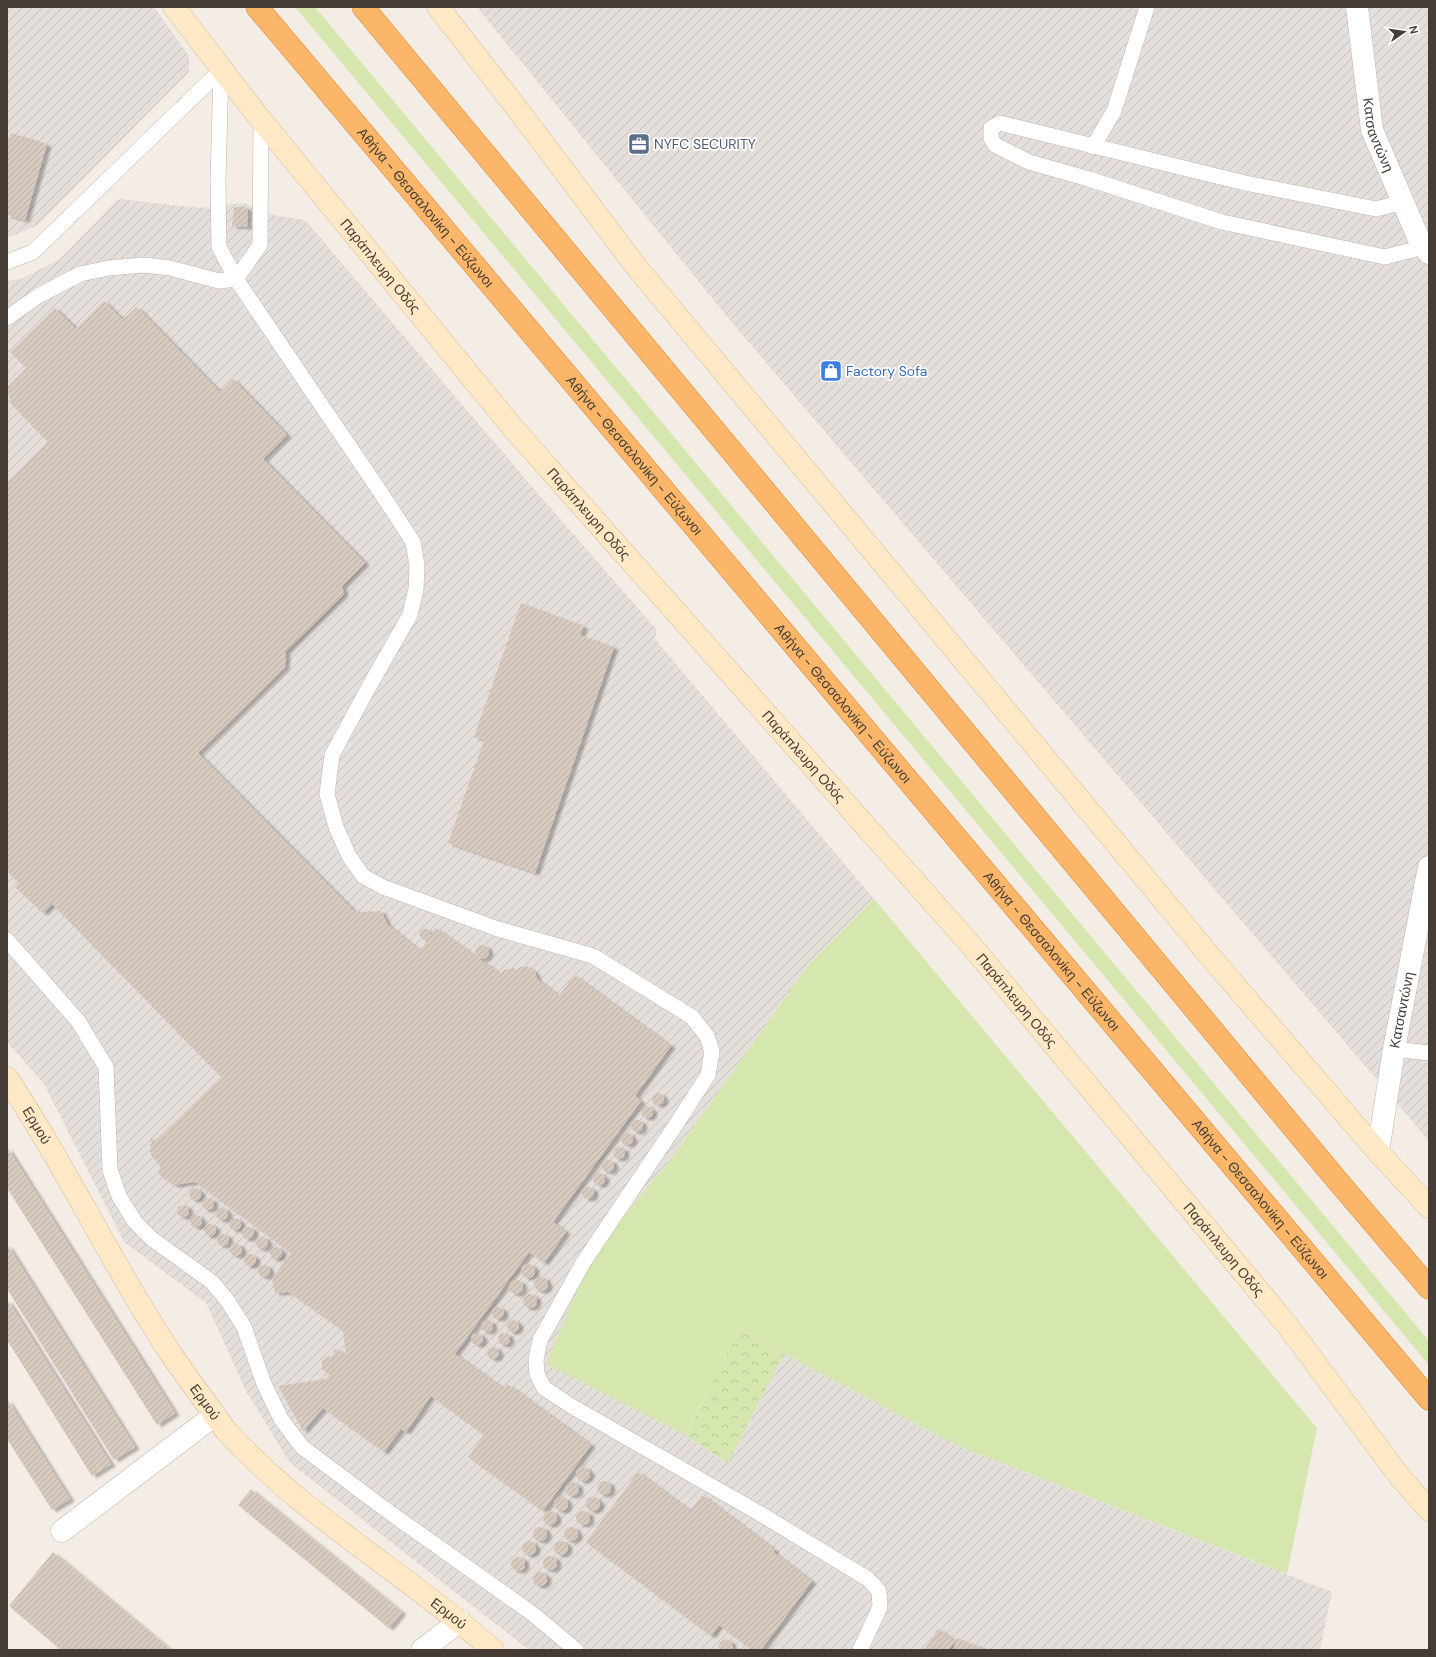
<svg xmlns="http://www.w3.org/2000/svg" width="1436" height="1657" font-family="'DM Sans',sans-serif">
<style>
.industrial{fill:url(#industrial-furrows)}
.grass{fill:#d5e7af}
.forest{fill:url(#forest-crowns)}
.building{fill:url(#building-hatch);filter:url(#shadow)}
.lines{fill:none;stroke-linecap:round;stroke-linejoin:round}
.lane-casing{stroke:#c1b7ac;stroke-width:16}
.street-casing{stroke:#c1b7ac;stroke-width:23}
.secondary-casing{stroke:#d2ba97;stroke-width:23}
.highway-casing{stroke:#db8938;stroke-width:23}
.lane{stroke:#fff;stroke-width:15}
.street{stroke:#fff;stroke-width:22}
.secondary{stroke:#fee8c5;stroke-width:22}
.highway{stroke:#fbb669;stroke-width:22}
.labels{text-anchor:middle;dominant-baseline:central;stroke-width:3.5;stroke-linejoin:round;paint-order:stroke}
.street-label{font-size:14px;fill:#453d35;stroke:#fff}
.service-label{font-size:14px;fill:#4e5e75;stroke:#fff;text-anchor:start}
.shop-label{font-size:14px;fill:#366cbe;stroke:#fff;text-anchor:start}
</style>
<defs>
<pattern id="industrial-furrows" width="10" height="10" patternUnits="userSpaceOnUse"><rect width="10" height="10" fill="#e5dfdb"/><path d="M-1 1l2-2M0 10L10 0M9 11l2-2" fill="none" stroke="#c6c0bd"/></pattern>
<pattern id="forest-crowns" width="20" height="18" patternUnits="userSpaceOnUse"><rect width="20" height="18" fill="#d5e7af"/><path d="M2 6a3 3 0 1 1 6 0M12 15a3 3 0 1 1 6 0" fill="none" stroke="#b8c797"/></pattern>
<pattern id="building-hatch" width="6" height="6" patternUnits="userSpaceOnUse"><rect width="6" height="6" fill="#d7cabf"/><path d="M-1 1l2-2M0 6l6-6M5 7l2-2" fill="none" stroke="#baaea5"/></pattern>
<filter id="shadow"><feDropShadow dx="4.5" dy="2.5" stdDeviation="1" flood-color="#0004"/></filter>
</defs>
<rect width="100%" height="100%" fill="#f3ede6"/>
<!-- industrial -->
<g class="industrial">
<polygon points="7,7 154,7 189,56 189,72 38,225 7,238"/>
<polygon points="477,7 1429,7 1429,1141 728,318"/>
<polygon points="118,199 200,208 243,203 278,216 305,220 528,482 657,630 655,639 874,899 809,964 671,1159 592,1255 685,1435 728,1463 784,1354 958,1446 1332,1592 1320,1650 529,1650 290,1463 246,1391 206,1303 124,1242 44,1084 7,1042 7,281 21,279 60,259"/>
</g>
<!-- grass -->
<g class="grass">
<polygon points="295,7 315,7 1429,1341 1429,1365"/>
<polygon points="874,899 1317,1428 1287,1574 958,1446 784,1354 741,1327 685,1435 546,1364 592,1255 671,1159 809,964"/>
</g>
<!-- forest -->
<polygon class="forest" points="741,1327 784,1354 728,1463 685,1435"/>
<!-- building -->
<g class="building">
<polygon points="11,133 47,144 25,220 7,215 7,137 9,138"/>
<polygon points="242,206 248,209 247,227 232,226 234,208"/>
<polygon points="104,301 123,320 137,307 220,392 233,379 287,435 263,459 365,563 342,586 344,594 286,651 285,667 198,753 355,912 381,911 388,925 420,951 436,928 500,974 504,970 513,968 517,970 520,967 527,966 535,972 537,979 559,996 574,975 671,1046 635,1096 641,1101 553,1222 566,1232 544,1263 529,1252 455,1354 504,1389 507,1384 591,1445 543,1511 468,1457 484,1435 431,1396 406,1432 401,1429 384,1452 323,1408 303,1431 278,1386 326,1379 330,1375 322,1369 322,1361 327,1357 333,1356 334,1351 337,1349 346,1355 343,1331 289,1292 275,1293 272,1279 291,1253 195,1182 174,1185 159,1175 160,1165 150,1154 151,1137 155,1141 221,1077 52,904 43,913 15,887 19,883 7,871 7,482 48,442 11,404 7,387 26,368 10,352 55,308 76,329"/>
<polygon points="521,603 584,626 580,635 614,647 535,873 448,843 484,740 474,737"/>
<circle cx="425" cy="934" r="5.5"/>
<circle cx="482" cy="952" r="7"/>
<circle cx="658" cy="1099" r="6"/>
<circle cx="647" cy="1112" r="6"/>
<circle cx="637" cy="1126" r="6"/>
<circle cx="627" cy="1139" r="6"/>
<circle cx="619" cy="1153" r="6"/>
<polygon points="7,1147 175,1413 157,1425 7,1188"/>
<circle cx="608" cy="1166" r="6"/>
<circle cx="599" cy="1179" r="6"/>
<circle cx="588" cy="1193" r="6"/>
<circle cx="195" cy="1194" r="6"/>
<circle cx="208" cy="1204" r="6"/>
<circle cx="183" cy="1211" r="6"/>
<circle cx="222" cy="1214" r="6"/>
<circle cx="196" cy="1221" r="6"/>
<circle cx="235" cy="1224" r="6"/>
<circle cx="210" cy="1230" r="6"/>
<circle cx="248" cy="1233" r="6"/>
<circle cx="223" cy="1240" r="6"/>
<circle cx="262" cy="1243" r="6"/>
<circle cx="236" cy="1250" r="6"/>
<polygon points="7,1244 135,1447 114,1460 7,1289"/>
<circle cx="276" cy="1253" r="6"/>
<circle cx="250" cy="1260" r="6"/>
<circle cx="528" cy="1271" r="7"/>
<circle cx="264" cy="1271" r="6"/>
<circle cx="541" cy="1284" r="7"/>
<circle cx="516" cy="1287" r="7"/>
<circle cx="530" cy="1301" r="7"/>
<polygon points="7,1299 111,1464 92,1476 7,1340"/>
<circle cx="498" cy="1313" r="6"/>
<circle cx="513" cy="1326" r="6"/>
<circle cx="487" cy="1326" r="6"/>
<circle cx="477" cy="1339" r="6"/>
<circle cx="504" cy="1339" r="6"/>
<circle cx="493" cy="1353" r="6"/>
<polygon points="7,1399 70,1499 52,1510 7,1439"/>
<circle cx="583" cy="1474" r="7"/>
<polygon points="638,1472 690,1511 702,1495 775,1550 773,1552 812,1581 761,1650 752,1650 719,1625 711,1636 586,1542"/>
<circle cx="604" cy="1488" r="7"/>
<circle cx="572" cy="1489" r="7"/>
<polygon points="251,1489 402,1612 389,1628 238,1505"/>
<circle cx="593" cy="1504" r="7"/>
<circle cx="561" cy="1504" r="7"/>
<circle cx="583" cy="1518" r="7"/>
<circle cx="550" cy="1518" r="7"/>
<circle cx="540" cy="1534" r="7"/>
<circle cx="571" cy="1534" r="7"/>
<circle cx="529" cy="1548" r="7"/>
<circle cx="561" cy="1548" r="7"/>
<polygon points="53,1552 171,1650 61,1650 9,1606"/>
<circle cx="550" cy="1563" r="7"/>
<circle cx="518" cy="1564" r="7"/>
<circle cx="540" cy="1579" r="7"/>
<polygon points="938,1629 955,1641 948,1650 924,1650"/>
<polygon points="957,1638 989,1650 953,1650"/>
<polygon points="726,1639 731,1642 733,1648 732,1650 719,1650 718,1647 721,1641"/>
</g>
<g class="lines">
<!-- lane casing -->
<g class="lane-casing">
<g id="lane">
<polyline points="221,70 218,181 219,247 236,279 381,493 413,542 417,565 416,589 410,615 371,683 332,755 327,794 336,827 349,856 363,876 383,887 498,929 593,956 692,1017 707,1036 712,1052 708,1075 677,1123 583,1263 540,1340 536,1360 537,1374 544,1388 573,1407 759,1513 868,1579 879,1591 880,1607 860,1650"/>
<polyline points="1093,147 1114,111 1147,7"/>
<polyline points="1403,202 1376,209 1245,183 1000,123 991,128 991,138 995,145 1029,162 1089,179 1222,222 1385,257 1424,247"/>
<polyline points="7,262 33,252 221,70"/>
<polyline points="7,318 38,296 80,274 109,268 144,265 170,268 219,281 236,279 260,245 261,120"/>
<polyline points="7,940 78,1021 106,1067 110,1170 119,1196 135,1222 152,1239 212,1282 227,1300 244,1327 264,1384 281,1419 302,1447 389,1512 533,1614 576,1650"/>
<polyline points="1394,1049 1429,1053"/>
</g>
</g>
<!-- street casing -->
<g class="street-casing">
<g id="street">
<path id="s1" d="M1357,7L1372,130L1418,237L1429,253"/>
<path id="s2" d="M1378,1152L1394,1049L1429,867"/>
<polyline points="62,1531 215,1415"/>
<polyline points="422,1650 460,1621"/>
</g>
</g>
<!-- secondary casing -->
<g class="secondary-casing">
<g id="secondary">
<path id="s3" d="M174,7L261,120L513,428L970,944L1287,1325L1400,1477L1429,1510"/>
<polyline points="438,7 515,106 638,269 1214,961 1378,1152 1429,1207"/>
<path id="s4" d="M7,1078C67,1168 113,1267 173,1357C185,1374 197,1391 209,1407C215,1416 222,1426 229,1434C307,1518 408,1575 493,1650"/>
</g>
</g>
<!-- highway casing -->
<g class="highway-casing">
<g id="highway">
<path id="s5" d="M257,7L1429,1399"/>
<polyline points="363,7 1336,1179 1429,1288"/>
</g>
</g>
<!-- lane -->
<use href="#lane" class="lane"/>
<!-- street -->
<use href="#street" class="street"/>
<!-- secondary -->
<use href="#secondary" class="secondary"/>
<!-- highway -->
<use href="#highway" class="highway"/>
</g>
<!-- icons -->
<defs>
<g id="office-square" transform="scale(1.15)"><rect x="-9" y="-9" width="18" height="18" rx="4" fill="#5c6f8a" stroke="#fff"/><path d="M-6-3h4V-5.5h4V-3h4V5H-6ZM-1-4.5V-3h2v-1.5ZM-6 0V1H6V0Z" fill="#fff"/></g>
<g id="shop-square" transform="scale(1.15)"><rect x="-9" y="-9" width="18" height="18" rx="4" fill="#3f7fe0" stroke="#fff"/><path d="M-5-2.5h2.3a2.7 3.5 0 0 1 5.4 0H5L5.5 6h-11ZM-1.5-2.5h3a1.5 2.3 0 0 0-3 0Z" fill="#fff"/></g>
</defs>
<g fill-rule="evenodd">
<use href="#office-square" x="639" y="144"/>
<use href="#shop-square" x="831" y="371"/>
</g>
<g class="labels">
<!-- street labels -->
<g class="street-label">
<text stroke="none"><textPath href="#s1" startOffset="130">Κατσαντώνη</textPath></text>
<text stroke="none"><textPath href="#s5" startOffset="262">Αθήνα - Θεσσαλονίκη - Εύζωνοι</textPath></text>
<text stroke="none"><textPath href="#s3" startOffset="331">Παράπλευρη Οδός</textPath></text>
<text stroke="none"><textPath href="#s5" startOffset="586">Αθήνα - Θεσσαλονίκη - Εύζωνοι</textPath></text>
<text stroke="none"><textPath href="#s3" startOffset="655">Παράπλευρη Οδός</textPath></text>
<text stroke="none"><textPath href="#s5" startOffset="910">Αθήνα - Θεσσαλονίκη - Εύζωνοι</textPath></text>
<text stroke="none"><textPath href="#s3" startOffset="979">Παράπλευρη Οδός</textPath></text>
<text stroke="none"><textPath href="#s5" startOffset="1234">Αθήνα - Θεσσαλονίκη - Εύζωνοι</textPath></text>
<text stroke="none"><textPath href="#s3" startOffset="1303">Παράπλευρη Οδός</textPath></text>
<text stroke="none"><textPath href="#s2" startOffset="144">Κατσαντώνη</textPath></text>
<text stroke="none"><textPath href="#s4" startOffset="56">Ερμού</textPath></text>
<text stroke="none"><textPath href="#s5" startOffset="1558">Αθήνα - Θεσσαλονίκη - Εύζωνοι</textPath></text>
<text stroke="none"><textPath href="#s3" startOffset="1627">Παράπλευρη Οδός</textPath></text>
<text stroke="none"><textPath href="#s4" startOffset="380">Ερμού</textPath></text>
<text stroke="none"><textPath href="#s4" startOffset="704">Ερμού</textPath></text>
</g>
<!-- service labels -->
<g class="service-label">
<text x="654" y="144">NYFC SECURITY</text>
</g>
<!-- shop labels -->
<g class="shop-label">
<text x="846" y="371">Factory Sofa</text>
</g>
</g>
<!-- border -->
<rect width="1436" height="1657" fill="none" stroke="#453d35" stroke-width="16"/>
<!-- north arrow -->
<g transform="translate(1404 32) rotate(77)" stroke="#ffffff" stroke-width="3" paint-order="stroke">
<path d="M0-3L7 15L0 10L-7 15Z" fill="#453d35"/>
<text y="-6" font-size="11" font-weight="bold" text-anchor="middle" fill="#453d35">N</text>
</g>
</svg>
